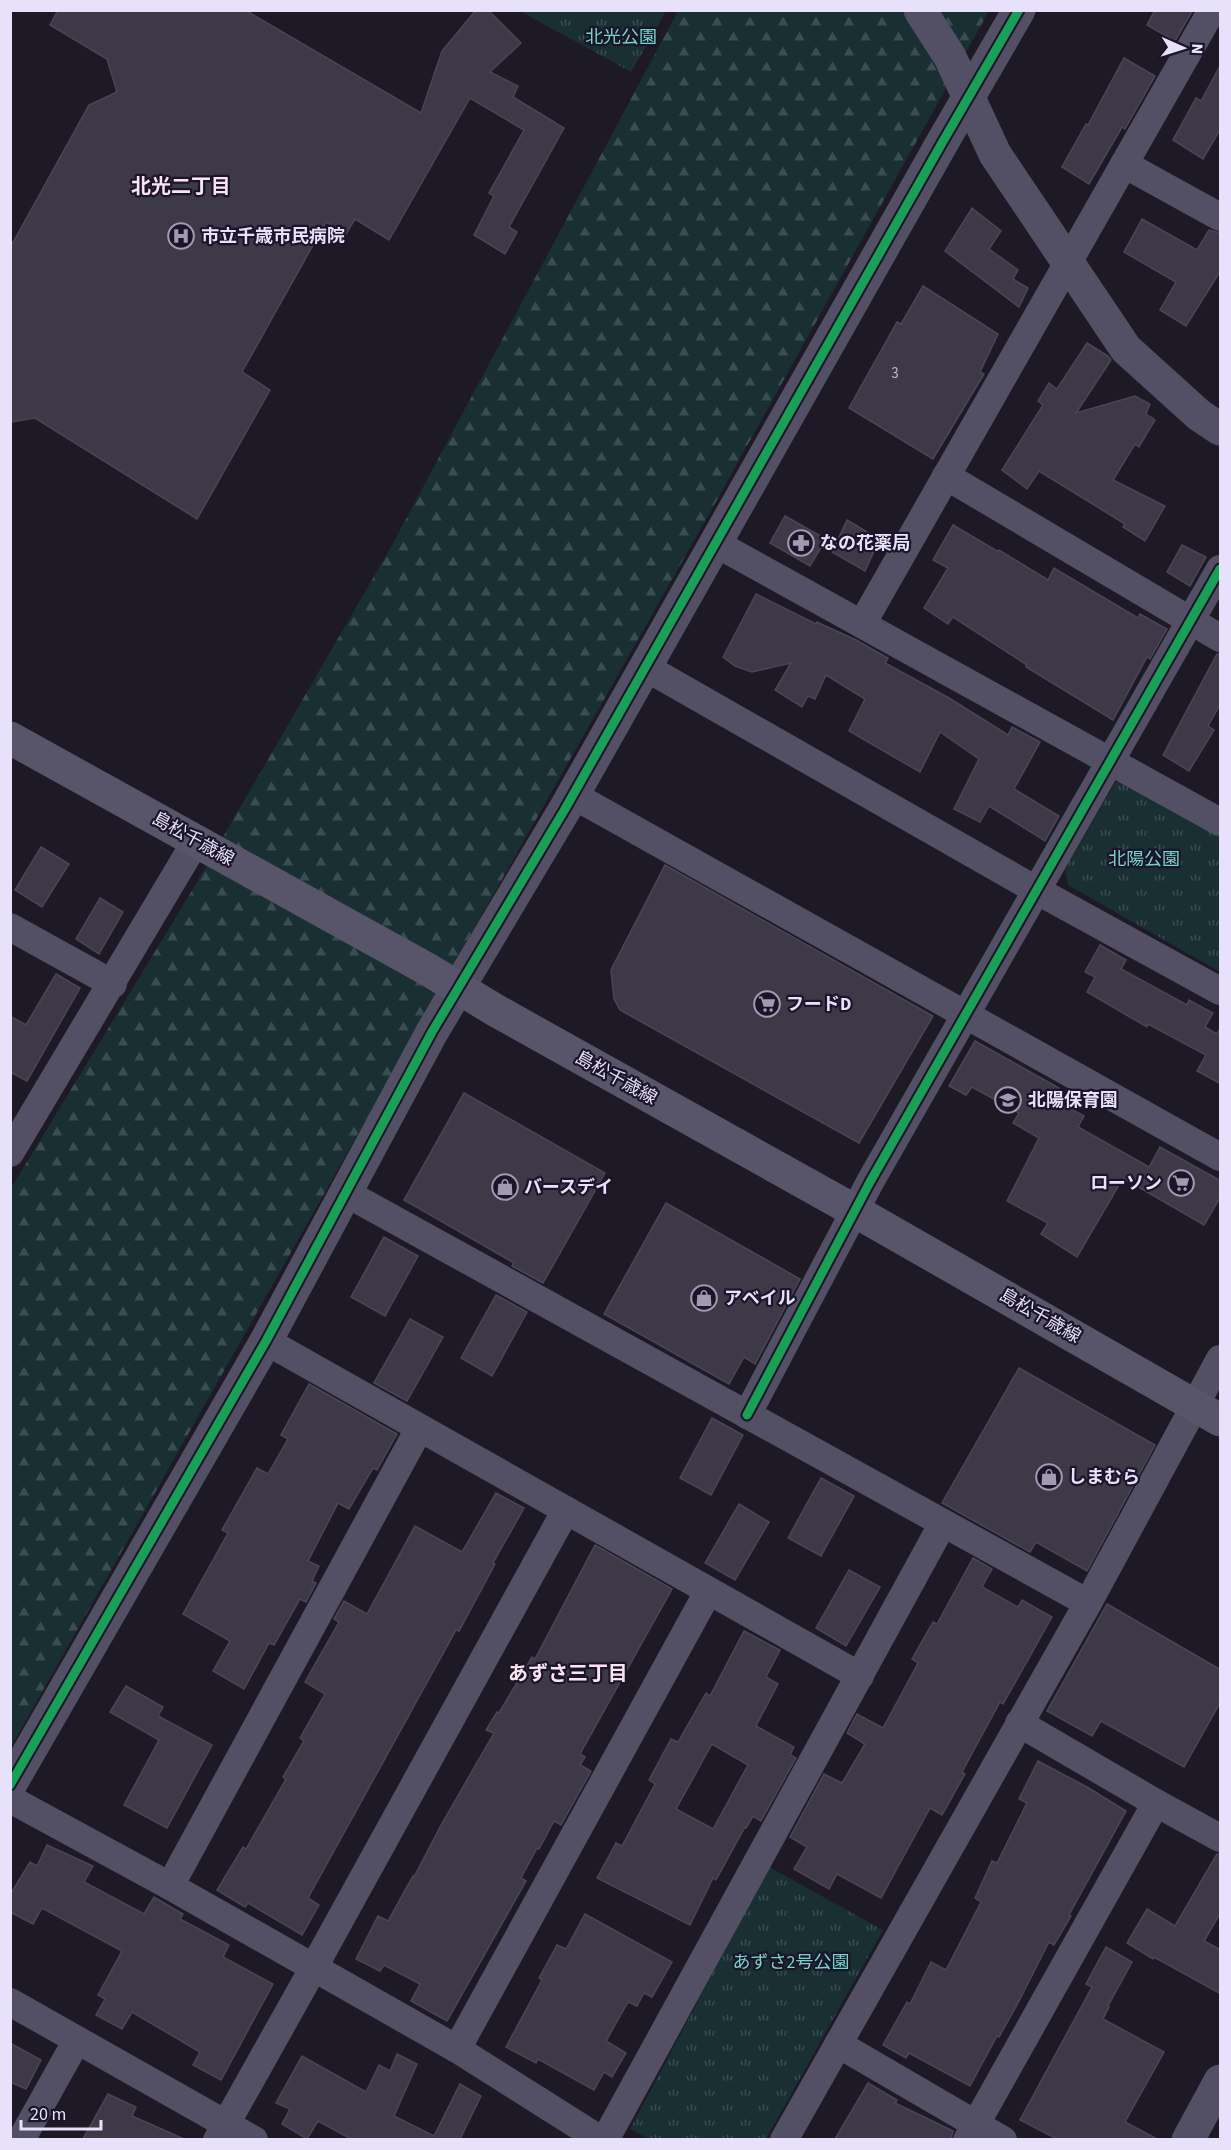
<svg xmlns="http://www.w3.org/2000/svg" width="1231" height="2150" font-family="'Source Sans 3','Noto Sans JP',sans-serif">
<style>
.forest{fill:url(#forest-firs)}
.park{fill:url(#park-tufts)}
.building{fill:#3d3946;stroke:#4b4557;stroke-width:1.5;fill-rule:evenodd}
.lines{fill:none;stroke-linecap:round;stroke-linejoin:round}
.minor{stroke:#535065;stroke-width:28}
.tertiary{stroke:#535065;stroke-width:33}
.secondary{stroke:#58556a;stroke-width:33}
.cycleway-casing{stroke:#1b152a;stroke-width:13}
.cycleway{stroke:#1a9f57;stroke-width:9}
.labels{text-anchor:middle;dominant-baseline:central;stroke-width:4.5;stroke-linejoin:round;paint-order:stroke}
.number-label{font-size:15px;fill:#bcb7ce}
.park-label{font-size:18px;fill:#73d6c9;stroke:#1b152a}
.poi-label{font-size:18px;font-weight:bold;fill:#e7e1fc;stroke:#1b152a;text-anchor:start}
.street-label{font-size:18px;fill:#e7e1fc;stroke:#1b152a}
.neighbourhood-label{font-size:20px;font-weight:bold;fill:#fce3f0;stroke:#1b152a}
</style>
<defs>
<pattern id="forest-firs" width="22" height="20" patternUnits="userSpaceOnUse" patternTransform="scale(1.5)"><rect width="22" height="20" fill="#192f32"/><path d="M5 1l3.5 6h-7zM16 11l3.5 6h-7z" fill="#3a4d51"/></pattern>
<pattern id="park-tufts" width="24" height="20" patternUnits="userSpaceOnUse" patternTransform="scale(1.5)"><rect width="24" height="20" fill="#192f32"/><path d="M3 7l-1-3M5 7V3M7 7l1-3M15 17l-1-3M17 17v-4M19 17l1-3" fill="none" stroke="#3a4d51"/></pattern>
</defs>
<rect width="100%" height="100%" fill="#1d1a25"/>
<!-- forest -->
<polygon class="forest" points="678,11 989,11 718,498 11,1747 11,1188 190,894 391,547"/>
<!-- park -->
<g class="park">
<polygon points="520,11 666,11 631,72"/>
<polygon points="1129,778 1220,833 1220,972 1068,885 1065,869 1115,783"/>
<polygon points="769,1867 883,1930 766,2139 649,2139 630,2129"/>
</g>
<!-- building -->
<g class="building">
<polygon points="58,10 245,10 421,113 442,51 476,10 488,10 521,43 490,72 518,86 513,97 564,128 509,227 517,232 505,254 474,235 494,196 489,193 524,130 470,98 389,240 355,219 346,234 326,222 242,372 270,390 197,519 35,418 10,422 10,248 89,105 117,92 107,59 50,25"/>
<polygon points="1155,10 1193,10 1175,41 1147,25"/>
<polygon points="1124,58 1155,76 1125,129 1122,127 1089,184 1062,167 1086,124 1088,125"/>
<polygon points="1221,64 1221,128 1203,159 1173,140 1196,98 1201,101"/>
<polygon points="972,208 1001,231 989,249 1018,270 1013,279 1028,288 1019,307 945,251"/>
<polygon points="1142,219 1197,250 1209,230 1221,233 1221,270 1186,326 1160,310 1176,282 1124,252"/>
<polygon points="923,286 998,334 980,372 984,374 933,459 849,408 897,322 901,324"/>
<polygon points="1087,343 1108,356 1111,360 1076,413 1135,396 1150,404 1146,414 1155,420 1139,447 1135,444 1113,480 1165,506 1145,541 1123,527 1125,524 1039,471 1027,489 1002,470 1043,405 1038,401 1049,383 1057,389"/>
<polygon points="785,516 826,539 810,566 770,543"/>
<polygon points="847,520 869,533 865,546 874,551 865,571 832,552"/>
<polygon points="953,525 997,551 999,550 1048,580 1054,568 1138,618 1140,614 1167,629 1150,659 1147,657 1113,720 1026,667 1027,665 953,617 948,624 924,608 948,568 933,560"/>
<polygon points="1182,545 1206,557 1190,586 1167,572"/>
<polygon points="756,594 816,624 817,622 856,640 888,658 885,663 949,698 1008,735 1012,727 1040,742 1014,789 1059,816 1045,841 989,806 980,822 954,809 979,759 940,732 920,772 849,731 865,699 826,675 815,699 808,696 802,707 775,690 791,663 752,672 735,666 723,657"/>
<polygon points="1217,654 1221,654 1221,703 1208,726 1214,730 1189,771 1163,755"/>
<polygon points="41,847 69,864 42,907 15,890"/>
<polygon points="665,865 933,1016 859,1143 620,1010 614,999 611,970"/>
<polygon points="100,898 123,912 99,954 76,939"/>
<polygon points="1100,945 1126,960 1121,969 1187,1005 1189,1000 1213,1013 1205,1027 1217,1034 1221,1027 1221,1084 1197,1071 1206,1055 1148,1024 1147,1027 1087,992 1095,977 1085,972"/>
<polygon points="56,974 80,988 27,1081 10,1072 10,1016 26,1025"/>
<polygon points="975,1041 1059,1088 1053,1099 1084,1116 1078,1127 1149,1167 1160,1147 1221,1181 1221,1196 1204,1225 1123,1178 1077,1257 1041,1234 1048,1223 1007,1201 1039,1138 1013,1123 1019,1113 972,1087 966,1095 949,1086"/>
<polygon points="464,1093 605,1173 543,1283 512,1266 514,1263 404,1200"/>
<polygon points="666,1203 800,1279 755,1364 744,1357 729,1384 604,1314"/>
<polygon points="384,1237 418,1256 385,1316 351,1297"/>
<polygon points="496,1295 527,1312 492,1376 461,1358"/>
<polygon points="410,1319 443,1337 407,1401 374,1383"/>
<polygon points="1019,1368 1155,1445 1087,1571 1036,1542 1030,1552 942,1503"/>
<polygon points="309,1384 397,1434 377,1470 373,1468 349,1509 338,1503 308,1561 319,1566 312,1581 316,1583 306,1602 300,1599 274,1645 269,1643 244,1689 213,1671 230,1641 183,1614 228,1533 222,1530 257,1468 268,1474 288,1439 281,1435"/>
<polygon points="712,1418 743,1435 711,1495 680,1478"/>
<polygon points="821,1478 854,1496 821,1556 788,1538"/>
<polygon points="496,1493 524,1508 493,1563 495,1564 459,1631 456,1630 308,1898 319,1905 302,1935 248,1903 245,1907 217,1890 243,1847 246,1849 286,1779 283,1777 304,1741 300,1738 325,1694 305,1682 339,1622 334,1619 344,1601 367,1614 415,1526 462,1552"/>
<polygon points="739,1504 769,1522 735,1580 705,1563"/>
<polygon points="595,1545 672,1589 580,1754 585,1757 580,1765 591,1771 561,1825 554,1821 539,1849 537,1848 521,1878 526,1881 447,2021 411,2001 420,1984 384,1965 380,1971 356,1959 378,1916 388,1921 413,1876 414,1877 440,1827 494,1733 486,1730 497,1712 499,1713 532,1657 535,1659"/>
<polygon points="973,1558 992,1569 982,1587 1018,1607 1022,1600 1052,1617 1003,1704 1000,1702 962,1772 965,1774 942,1815 930,1808 881,1898 837,1874 829,1889 794,1869 807,1847 790,1837 824,1774 842,1783 865,1744 847,1733 857,1714 883,1728 918,1663 912,1659 933,1622 937,1624"/>
<polygon points="849,1570 880,1587 846,1646 816,1628"/>
<polygon points="1107,1604 1221,1670 1221,1701 1184,1767 1101,1721 1092,1736 1047,1711"/>
<path d="M744,1631L780,1650L766,1677L778,1684L756,1726L794,1747L790,1755L796,1758L761,1821L753,1816L746,1828L745,1827L716,1880L713,1878L690,1925L597,1878L616,1843L622,1846L655,1784L649,1780L671,1739L678,1742L706,1693L710,1696ZM712,1744L748,1765L713,1829L676,1809Z"/>
<polygon points="126,1686 163,1707 158,1716 212,1745 167,1828 124,1805 159,1740 110,1712"/>
<polygon points="1038,1761 1087,1787 1126,1811 1069,1915 1071,1916 1054,1945 1049,1942 1018,2003 999,2037 997,2036 970,2086 909,2053 906,2058 883,2045 907,2002 910,2004 931,1962 946,1970 981,1902 975,1898 992,1861 997,1863 1027,1803 1019,1799"/>
<polygon points="47,1845 93,1866 84,1882 144,1914 154,1897 183,1914 180,1919 229,1945 223,1957 273,1984 221,2080 193,2065 200,2052 132,2012 122,2029 96,2015 105,1999 98,1995 122,1951 42,1908 33,1924 10,1912 10,1895 30,1862 37,1866"/>
<polygon points="1217,1854 1221,1854 1221,1912 1204,1941 1221,1950 1221,1994 1154,1957 1153,1959 1127,1943 1147,1909 1175,1926"/>
<polygon points="585,1914 672,1962 652,1997 644,1993 637,2006 628,2002 606,2041 626,2053 612,2077 604,2072 594,2090 538,2059 536,2063 506,2047 542,1980 539,1978 557,1945 566,1949"/>
<polygon points="1106,1947 1132,1962 1108,2006 1109,2007 1103,2019 1164,2052 1125,2122 1157,2139 1057,2139 1020,2120 1092,1987 1086,1984"/>
<polygon points="10,2043 41,2060 26,2089 10,2082"/>
<polygon points="397,2054 417,2064 394,2116 434,2136 460,2084 481,2096 460,2139 351,2139 318,2121 307,2139 282,2124 290,2109 276,2103 302,2056 366,2092 379,2065 390,2071"/>
<polygon points="868,2083 897,2100 895,2103 953,2131 951,2139 835,2139"/>
<polygon points="108,2094 136,2107 132,2116 184,2139 83,2139"/>
</g>
<g class="lines">
<!-- minor -->
<g class="minor">
<polyline points="1124,164 1220,217"/>
<polyline points="946,476 1220,638"/>
<polyline points="715,543 1220,822"/>
<polyline points="862,624 1212,10"/>
<polyline points="645,667 1036,890 1220,991"/>
<polyline points="571,794 1220,1157"/>
<polyline points="10,927 113,984"/>
<polyline points="10,1153 196,841"/>
<polyline points="346,1193 1088,1603"/>
<polyline points="266,1341 860,1676"/>
<polyline points="747,1415 870,1182 1220,569"/>
<polyline points="1019,1723 1156,1803 1220,1838"/>
<polyline points="10,1799 170,1886 457,2049 601,2140"/>
<polyline points="170,1886 419,1429"/>
<polyline points="10,2002 254,2140"/>
<polyline points="838,2044 1003,2140"/>
<polyline points="457,2049 708,1592"/>
<polyline points="21,2140 77,2040"/>
<polyline points="217,2140 314,1967 566,1510"/>
<polyline points="605,2140 943,1523"/>
<polyline points="784,2140 1088,1603 1220,1359"/>
<polyline points="967,2140 1156,1803"/>
</g>
<!-- tertiary -->
<g class="tertiary">
<polyline points="920,10 950,57 995,154 1126,349 1199,415 1220,429"/>
<polyline points="10,1785 266,1341 432,1032 565,809 942,143 1019,10"/>
<polyline points="1188,2140 1220,2081"/>
</g>
<!-- secondary -->
<polyline class="secondary" points="10,738 427,969 495,1010 855,1211 1220,1420"/>
<!-- cycleway casing -->
<g class="cycleway-casing">
<g id="cycleway">
<polyline points="747,1415 870,1182 1220,569"/>
<polyline points="10,1785 266,1341 432,1032 565,809 942,143 1019,10"/>
</g>
</g>
<!-- cycleway -->
<use href="#cycleway" class="cycleway"/>
</g>
<!-- icons -->
<defs>
<g id="hospital-ring" transform="scale(1.35)"><circle r="9.5" fill="#1b152a" stroke="#a09bb1" stroke-width="1.5"/><path d="M-5-5h3v3.5h4V-5h3V5h-3V1.5h-4V5h-3Z" fill="#a09bb1"/></g>
<g id="pharmacy-ring" transform="scale(1.35)"><circle r="9.5" fill="#1b152a" stroke="#a09bb1" stroke-width="1.5"/><path d="M-2-6h4v4h4v4h-4v4h-4v-4h-4v-4h4Z" fill="#a09bb1"/></g>
<g id="supermarket-ring" transform="scale(1.35)"><circle r="9.5" fill="#1b152a" stroke="#a09bb1" stroke-width="1.5"/><path d="M-6-5.5h2.5l.6 2H6L4.5 2H-2.5L-4.4-4H-6ZM-1.5 3.2a1.3 1.3 0 1 0 .1 0ZM3 3.2a1.3 1.3 0 1 0 .1 0Z" fill="#a09bb1"/></g>
<g id="school-ring" transform="scale(1.35)"><circle r="9.5" fill="#1b152a" stroke="#a09bb1" stroke-width="1.5"/><path d="M0-5L7-2L0 1L-7-2ZM-4 1L0 2.5L4 1V4Q0 6-4 4Z" fill="#a09bb1"/></g>
<g id="shop-ring" transform="scale(1.35)"><circle r="9.5" fill="#1b152a" stroke="#a09bb1" stroke-width="1.5"/><path d="M-5-2.5h2.3a2.7 3.5 0 0 1 5.4 0H5L5.5 6h-11ZM-1.5-2.5h3a1.5 2.3 0 0 0-3 0Z" fill="#a09bb1"/></g>
</defs>
<g fill-rule="evenodd">
<use href="#hospital-ring" x="181" y="236"/>
<use href="#pharmacy-ring" x="801" y="543"/>
<use href="#supermarket-ring" x="767" y="1004"/>
<use href="#school-ring" x="1008" y="1100"/>
<use href="#supermarket-ring" x="1181" y="1183"/>
<use href="#shop-ring" x="505" y="1187"/>
<use href="#shop-ring" x="704" y="1298"/>
<use href="#shop-ring" x="1049" y="1477"/>
</g>
<g class="labels">
<!-- number labels -->
<g class="number-label">
<text x="895" y="373">3</text>
</g>
<!-- park labels -->
<g class="park-label">
<text x="621" y="37">北光公園</text>
<text x="1144" y="859">北陽公園</text>
<text x="791" y="1962">あずさ2号公園</text>
</g>
<!-- poi labels -->
<g class="poi-label">
<text x="201" y="236">市立千歳市民病院</text>
<text x="820" y="543">なの花薬局</text>
<text x="786" y="1004">フードD</text>
<text x="1028" y="1100">北陽保育園</text>
<text x="1162" y="1183" text-anchor="end">ローソン</text>
<text x="524" y="1187">バースデイ</text>
<text x="724" y="1298">アベイル</text>
<text x="1068" y="1477">しまむら</text>
</g>
<!-- street labels -->
<g class="street-label">
<text transform="translate(193 839) rotate(29)">島松千歳線</text>
<text transform="translate(616 1078) rotate(29)">島松千歳線</text>
<text transform="translate(1040 1316) rotate(30)">島松千歳線</text>
</g>
<!-- neighbourhood labels -->
<g class="neighbourhood-label">
<text x="181" y="187">北光二丁目</text>
<text x="568" y="1674">あずさ三丁目</text>
</g>
</g>
<!-- border -->
<rect width="1231" height="2150" fill="none" stroke="#e7e1fc" stroke-width="24"/>
<!-- north arrow -->
<g transform="translate(1183 48) rotate(93)" stroke="#1b152a" stroke-width="4.5" paint-order="stroke">
<path d="M0-4.5L10 22L0 15L-10 22Z" fill="#e7e1fc"/>
<text y="-9" font-size="16" font-weight="bold" text-anchor="middle" fill="#e7e1fc">N</text>
</g>
<!-- scale -->
<path d="M21 2120v9h80v-9" fill="none" stroke="#e7e1fc" stroke-width="3"/>
<text x="30" y="2120" font-size="18" fill="#e7e1fc" stroke="#1b152a" stroke-width="4.5" paint-order="stroke">20 m</text>
</svg>
